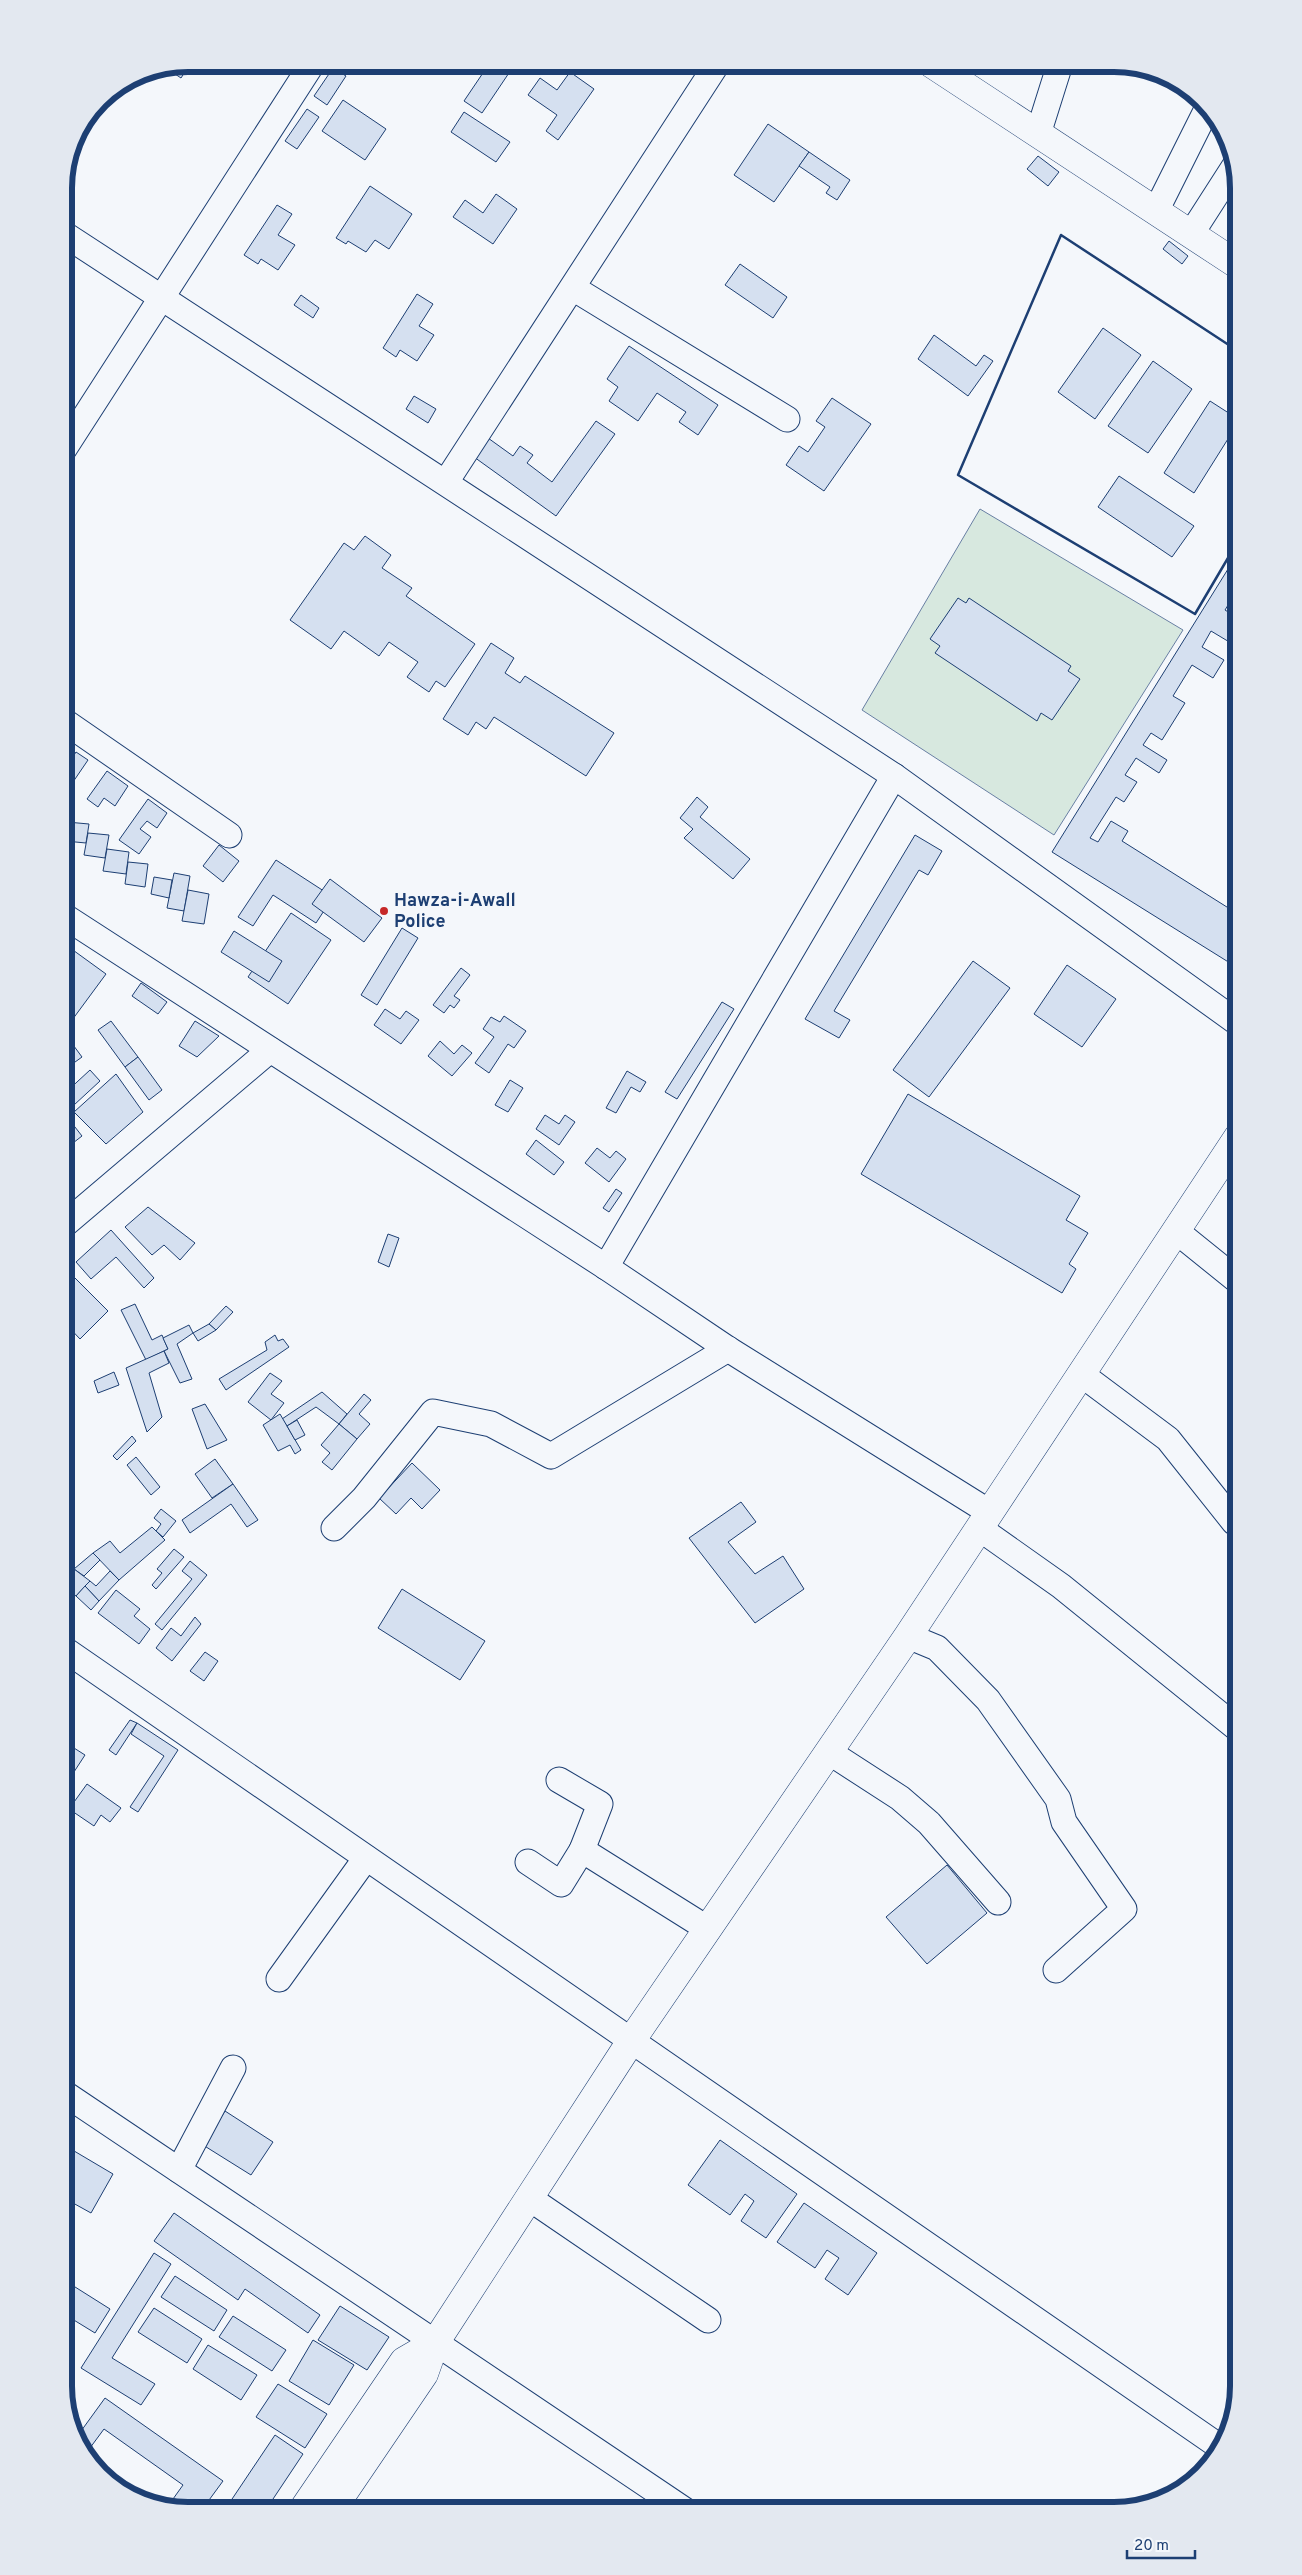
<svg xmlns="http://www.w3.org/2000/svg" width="1302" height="2575" font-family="Overpass,sans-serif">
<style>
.green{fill:#d7e8df;stroke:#687fa3}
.building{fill:#d5e0f0;stroke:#1d3f73}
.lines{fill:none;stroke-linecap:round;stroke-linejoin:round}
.minor-casing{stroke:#1d3f73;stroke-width:27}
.highway-casing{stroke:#1d3f73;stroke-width:29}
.minor{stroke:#f4f7fb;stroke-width:25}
.highway{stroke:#f4f7fb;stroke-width:28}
.wall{stroke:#1d3f73;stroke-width:2.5}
.poi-dot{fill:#c62828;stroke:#f4f7fb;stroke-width:2}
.labels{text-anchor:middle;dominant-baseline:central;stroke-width:4;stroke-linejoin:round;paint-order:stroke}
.poi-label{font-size:18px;font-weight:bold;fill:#1d3f73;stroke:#f4f7fb;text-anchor:start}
.rim{fill:none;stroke:#1d3f73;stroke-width:6}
</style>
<rect width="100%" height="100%" fill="#f4f7fb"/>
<!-- green -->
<polygon class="green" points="980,509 1183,630 1054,835 862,710"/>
<!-- building -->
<g class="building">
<polygon points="190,64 181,78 166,68 188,64"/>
<polygon points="489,64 515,64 482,113 464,101"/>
<polygon points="333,68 346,76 327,105 314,96"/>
<polygon points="570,72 594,89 558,140 546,131 557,115 528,95 540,78 557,90"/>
<polygon points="343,100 386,129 365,160 322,131"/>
<polygon points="307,109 319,117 297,149 285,141"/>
<polygon points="464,112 510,142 496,162 451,132"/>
<polygon points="88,119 91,121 80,138 77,135"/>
<polygon points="768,124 809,152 774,202 734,175"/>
<polygon points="809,152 850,180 837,200 826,193 830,187 799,166"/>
<polygon points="1038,156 1059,172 1048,186 1027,169"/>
<polygon points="370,186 412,214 389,249 375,240 366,252 348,241 346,244 336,238"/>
<polygon points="496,194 517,209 493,244 453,217 465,200 483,213"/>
<polygon points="277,205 292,214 278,235 295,245 278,270 261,259 258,264 244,255"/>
<polygon points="1169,241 1188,256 1182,264 1163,249"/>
<polygon points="740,264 787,297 773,318 725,285"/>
<polygon points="417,294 433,304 419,326 434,335 417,361 400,350 396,357 383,348"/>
<polygon points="301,295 319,308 313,318 294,305"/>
<polygon points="1103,328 1141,355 1095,419 1058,392"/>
<polygon points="934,335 976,366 984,355 993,361 968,396 918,359"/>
<polygon points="629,346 718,405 698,435 679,422 686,412 657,393 638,421 609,401 618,387 607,379"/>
<polygon points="1153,361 1192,389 1148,453 1108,426"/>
<polygon points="414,396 436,409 428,423 406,409"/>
<polygon points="832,398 871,424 824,491 786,465 799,446 808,452 825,427 816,421"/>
<polygon points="1210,401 1238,419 1238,423 1194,493 1164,473"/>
<polygon points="596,421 615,434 556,516 474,457 488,438 513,456 520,446 533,455 527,463 552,482"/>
<polygon points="1119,476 1194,526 1172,557 1098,507"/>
<polygon points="365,536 391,555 382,568 412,588 406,596 475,644 445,687 436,681 429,692 407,677 418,662 389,642 379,656 344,631 331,649 290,620 344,543 354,550"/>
<polygon points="1238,553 1238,589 1225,610 1238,618 1238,631 1231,643 1211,631 1202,647 1224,660 1213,678 1192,665 1173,696 1185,703 1162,740 1151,733 1143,745 1167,760 1159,773 1136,758 1125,775 1137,782 1124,802 1116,797 1090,838 1098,842 1111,821 1128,831 1122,841 1238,914 1238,968 1052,852"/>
<polygon points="958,598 966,603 969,598 1071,666 1068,671 1080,679 1052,720 1041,713 1037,721 935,653 940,646 930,639"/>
<polygon points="491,643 514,658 505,673 520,683 525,676 614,733 586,776 494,717 486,729 476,722 468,735 443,719"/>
<polygon points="76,752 88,760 73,782 64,776 64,770"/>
<polygon points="107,771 128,786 115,806 104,798 98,807 87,799"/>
<polygon points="697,797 708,807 700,817 750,859 733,879 684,838 693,829 680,818"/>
<polygon points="148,799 167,813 157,828 147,821 140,829 151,837 139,854 119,840"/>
<polygon points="64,810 69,810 66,832 64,832"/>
<polygon points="67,822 89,824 86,843 65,841"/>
<polygon points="88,833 109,835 105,858 84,855"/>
<polygon points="915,835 942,851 928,875 919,870 834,1011 850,1020 839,1038 805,1019"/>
<polygon points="219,845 239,861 223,882 203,866"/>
<polygon points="107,849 129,852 126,874 103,871"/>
<polygon points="276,860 333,897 316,923 273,895 253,926 238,917"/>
<polygon points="128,862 148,864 145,887 125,884"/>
<polygon points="174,873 190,876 184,911 167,908"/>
<polygon points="154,877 172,880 169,898 151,894"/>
<polygon points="330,879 382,918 364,942 312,904"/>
<polygon points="188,890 209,894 204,924 182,921"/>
<polygon points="291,913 331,940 288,1004 248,977"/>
<polygon points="402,928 418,938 377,1005 361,995"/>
<polygon points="234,931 282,961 269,982 221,952"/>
<polygon points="66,945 106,974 64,1031 64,948"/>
<polygon points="973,961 1010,988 929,1097 893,1070"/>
<polygon points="1067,965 1116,999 1082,1047 1034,1014"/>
<polygon points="461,968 470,975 454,996 460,1000 454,1008 450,1005 444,1013 433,1005"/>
<polygon points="141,983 167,1002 158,1014 132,996"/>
<polygon points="722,1002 734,1009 677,1099 665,1092"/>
<polygon points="385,1009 400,1019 406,1011 419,1020 401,1044 374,1025"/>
<polygon points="504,1016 526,1031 514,1048 508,1044 489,1073 475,1063 494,1037 483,1029 491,1017 500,1022"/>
<polygon points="111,1021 138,1057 125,1067 98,1030"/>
<polygon points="195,1021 219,1036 197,1057 179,1046"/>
<polygon points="65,1034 82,1057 64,1070 64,1035"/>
<polygon points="440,1041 454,1054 462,1045 472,1053 452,1076 428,1056"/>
<polygon points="138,1057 162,1090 149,1100 125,1067"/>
<polygon points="90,1070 100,1081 74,1105 64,1094"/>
<polygon points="627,1071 646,1082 640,1092 631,1087 616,1113 606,1108"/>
<polygon points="116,1074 143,1112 106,1144 74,1112"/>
<polygon points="510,1080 523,1088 508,1112 495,1105"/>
<polygon points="908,1094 1080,1196 1066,1220 1088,1233 1069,1264 1076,1269 1062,1293 861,1174"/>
<polygon points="64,1113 82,1136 64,1150"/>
<polygon points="545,1115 559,1124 565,1115 575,1122 559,1145 536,1129"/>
<polygon points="536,1140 564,1162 554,1175 526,1154"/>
<polygon points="597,1148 610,1158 616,1151 626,1159 609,1182 585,1163"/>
<polygon points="616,1189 622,1193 609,1212 603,1208"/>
<polygon points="148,1207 195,1243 180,1260 164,1245 152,1255 125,1227"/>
<polygon points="111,1230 154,1278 144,1288 116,1257 91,1279 76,1262"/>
<polygon points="388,1234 399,1238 389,1267 378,1262"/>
<polygon points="64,1267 108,1311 80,1339 64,1322"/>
<polygon points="135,1304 152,1340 162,1335 168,1349 146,1360 121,1310"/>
<polygon points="226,1306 233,1312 216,1330 209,1324"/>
<polygon points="209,1324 216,1330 198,1341 193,1333"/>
<polygon points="189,1325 193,1333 177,1344 192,1379 180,1383 164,1351 168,1349 163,1338"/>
<polygon points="275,1335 278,1341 283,1339 289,1347 226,1390 219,1379 267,1350 265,1342"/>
<polygon points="164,1351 169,1363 149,1373 162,1417 147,1432 126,1368"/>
<polygon points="114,1372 119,1385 98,1393 94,1381"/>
<polygon points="270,1373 282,1381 271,1394 284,1403 271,1420 248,1402"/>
<polygon points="322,1392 347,1414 339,1424 316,1407 287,1426 282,1419"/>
<polygon points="364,1394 371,1400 359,1414 370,1424 357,1439 339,1424"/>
<polygon points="205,1404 227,1440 207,1449 192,1409"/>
<polygon points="280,1414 301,1450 295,1454 290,1445 278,1451 263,1425"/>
<polygon points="297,1420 305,1435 295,1440 287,1426"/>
<polygon points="339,1424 357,1439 332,1470 322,1462 330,1453 321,1445"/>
<polygon points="132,1436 136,1441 117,1460 113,1456"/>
<polygon points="136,1457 160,1487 151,1495 127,1465"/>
<polygon points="215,1459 233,1484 212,1498 195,1474"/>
<polygon points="412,1463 440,1490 422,1509 411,1498 396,1514 379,1498"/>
<polygon points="233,1484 258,1520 247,1527 231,1504 190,1533 182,1520"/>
<polygon points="741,1502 756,1522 728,1542 755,1574 783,1556 804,1589 755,1623 689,1538"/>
<polygon points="161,1509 176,1521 163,1537 156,1531 161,1524 154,1518"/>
<polygon points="152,1527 165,1540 119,1580 93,1553 110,1541 120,1553"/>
<polygon points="174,1549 184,1557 156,1589 152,1585 162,1573 157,1569"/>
<polygon points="93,1553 100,1560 84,1576 74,1569"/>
<polygon points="190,1561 207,1575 162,1630 155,1624 192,1579 182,1571"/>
<polygon points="74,1569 90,1581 76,1596 64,1587 64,1578"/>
<polygon points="110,1571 119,1580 99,1601 85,1586 90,1581 96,1586"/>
<polygon points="85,1586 99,1601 91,1610 76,1596"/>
<polygon points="402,1589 485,1641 460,1680 378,1628"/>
<polygon points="116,1590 140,1609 134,1616 150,1629 139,1644 98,1613"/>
<polygon points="195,1617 201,1624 172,1661 156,1648 171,1628 181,1636"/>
<polygon points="205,1652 218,1661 204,1681 190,1671"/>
<polygon points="64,1676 72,1681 64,1694"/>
<polygon points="130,1720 137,1723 116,1755 109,1750"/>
<polygon points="137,1723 178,1750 138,1812 130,1807 164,1756 131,1734"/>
<polygon points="64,1748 71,1753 74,1748 85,1755 72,1775 64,1770"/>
<polygon points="87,1784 121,1808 110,1822 101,1815 94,1826 69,1809"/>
<polygon points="64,1842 72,1848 64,1860"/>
<polygon points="947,1865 987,1913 927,1964 886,1917"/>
<polygon points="225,2111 273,2142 251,2175 203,2145"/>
<polygon points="720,2140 797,2194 766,2238 741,2221 754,2201 745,2194 730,2215 688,2185"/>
<polygon points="64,2145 113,2174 91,2213 64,2198"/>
<polygon points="804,2203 877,2253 848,2295 825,2279 839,2258 827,2250 815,2268 777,2242"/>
<polygon points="174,2213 320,2315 308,2333 245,2289 238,2300 154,2241"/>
<polygon points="154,2253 171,2264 112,2358 155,2384 141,2405 81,2368"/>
<polygon points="175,2276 227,2310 214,2331 161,2297"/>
<polygon points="64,2280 110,2309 95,2333 64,2314"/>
<polygon points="340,2306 389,2337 367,2370 318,2340"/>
<polygon points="154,2308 202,2339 187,2363 138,2332"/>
<polygon points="233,2316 286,2350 272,2371 219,2337"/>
<polygon points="313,2340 354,2365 329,2405 289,2381"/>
<polygon points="208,2345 257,2375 241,2400 193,2369"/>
<polygon points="278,2384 327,2414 305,2448 256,2417"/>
<polygon points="105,2398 223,2481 201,2511 180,2511 168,2506 183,2485 104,2429 87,2452 76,2438"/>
<polygon points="275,2435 303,2454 265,2511 224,2511"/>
</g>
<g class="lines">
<!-- minor casing -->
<g class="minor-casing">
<g id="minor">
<polyline points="1038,134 1060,64"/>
<polyline points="1156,211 1206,111"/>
<polyline points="64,234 894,776 1238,1023"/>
<polyline points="1191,234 1234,167"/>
<polyline points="573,288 787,419"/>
<polyline points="64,449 312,64"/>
<polyline points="446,482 717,64"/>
<polyline points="64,721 229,835"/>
<polyline points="64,916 606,1267 728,1349 989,1512"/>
<polyline points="64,1225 270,1050"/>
<polyline points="1176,1231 1238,1281"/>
<polyline points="606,1267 894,776"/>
<polyline points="1081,1374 1168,1439 1234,1522"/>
<polyline points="334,1528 364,1498 433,1412 491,1424 551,1456 728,1349"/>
<polyline points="979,1528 1061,1586 1238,1729"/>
<polyline points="908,1636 937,1648 988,1700 1058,1799 1064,1822 1124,1909 1056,1970"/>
<polyline points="64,1649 1220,2447"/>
<polyline points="829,1752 900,1798 929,1823 998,1902"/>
<polyline points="582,1850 708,1929"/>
<polyline points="528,1862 561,1884 582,1850 600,1804 559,1780"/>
<polyline points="279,1979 366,1858"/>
<polyline points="64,2093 686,2511"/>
<polyline points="179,2170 233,2068"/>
<polyline points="529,2198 708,2320"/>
</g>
</g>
<!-- highway casing -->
<g class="highway-casing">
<g id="highway">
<polyline points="932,64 1238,265"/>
<polyline points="302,2511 404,2361 435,2343"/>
<polyline points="331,2511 424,2374 435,2343 631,2041 908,1636 1238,1137"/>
</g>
</g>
<!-- minor -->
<use href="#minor" class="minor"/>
<!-- highway -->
<use href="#highway" class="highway"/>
<!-- wall -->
<polyline class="wall" points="1238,541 1195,614 958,475 1061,235 1238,351"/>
</g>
<!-- markers -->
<circle class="poi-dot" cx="384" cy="911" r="5"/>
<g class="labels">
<!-- poi labels -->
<g class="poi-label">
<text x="394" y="901">Hawza-i-Awall<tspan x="394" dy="21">Police</tspan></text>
</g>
</g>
<!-- crop -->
<path d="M0 0H1302V2575H0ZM188 72H1114A116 116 0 0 1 1230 188V2386A116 116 0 0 1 1114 2502H188A116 116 0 0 1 72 2386V188A116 116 0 0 1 188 72Z" fill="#e3e8f0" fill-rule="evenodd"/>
<path class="rim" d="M188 72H1114A116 116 0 0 1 1230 188V2386A116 116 0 0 1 1114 2502H188A116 116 0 0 1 72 2386V188A116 116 0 0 1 188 72Z"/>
<!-- scale -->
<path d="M1127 2550v8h68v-8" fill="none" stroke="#1d3f73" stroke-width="2.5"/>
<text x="1134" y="2550" font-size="15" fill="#1d3f73" stroke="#f4f7fb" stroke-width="4" paint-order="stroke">20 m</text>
</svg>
